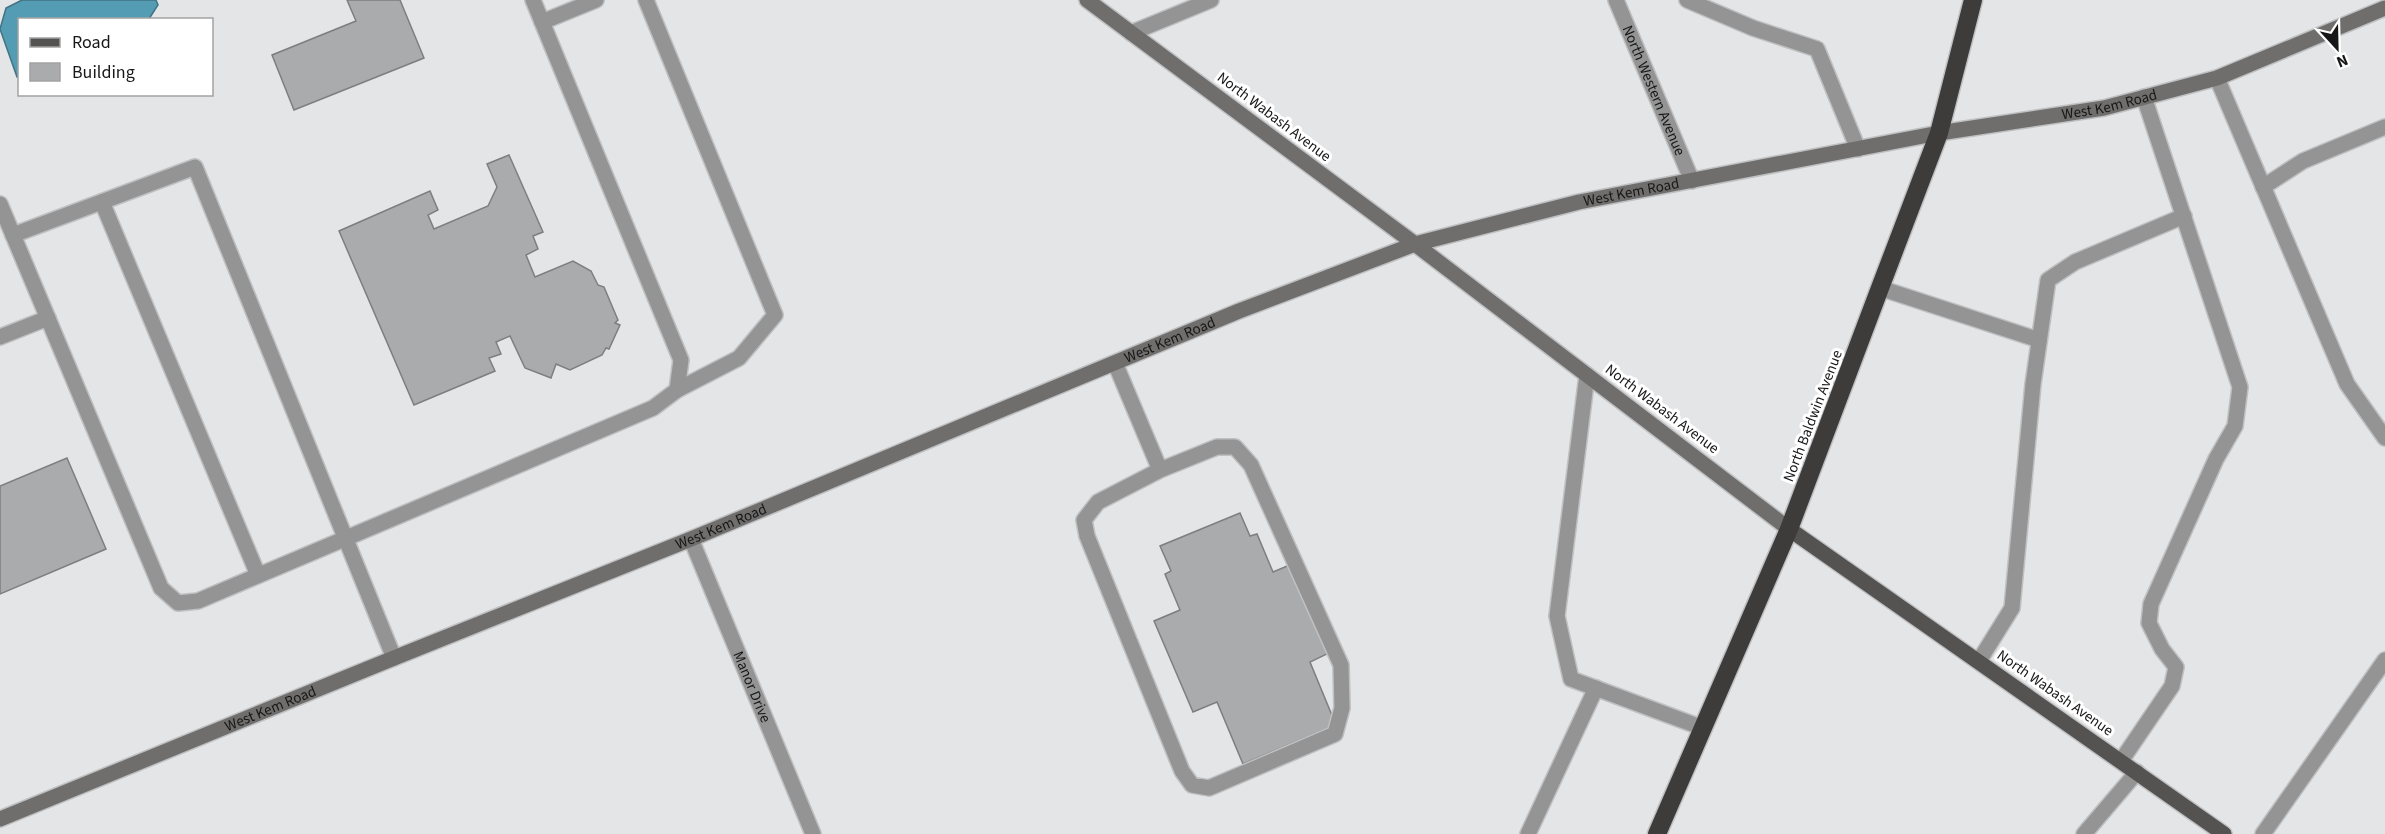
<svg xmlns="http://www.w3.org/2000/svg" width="2385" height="834" font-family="'Source Sans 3',sans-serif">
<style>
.water{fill:#539cb3;stroke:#417484;stroke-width:1.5}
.building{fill:#aaabad;stroke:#7e7e80;stroke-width:1.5}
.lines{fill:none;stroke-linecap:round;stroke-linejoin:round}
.lane-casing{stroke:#bfc0c2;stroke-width:18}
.street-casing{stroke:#bfc0c2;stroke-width:18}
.secondary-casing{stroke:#bfc0c2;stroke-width:18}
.primary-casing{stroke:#bfc0c2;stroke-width:18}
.highway-casing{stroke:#bfc0c2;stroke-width:21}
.lane{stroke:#959494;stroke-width:15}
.street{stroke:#959494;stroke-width:15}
.secondary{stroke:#6f6e6d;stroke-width:15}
.primary{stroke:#545352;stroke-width:15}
.highway{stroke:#3e3c3b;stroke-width:18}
.labels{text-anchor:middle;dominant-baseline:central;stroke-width:6;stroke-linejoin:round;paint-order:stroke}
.street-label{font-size:15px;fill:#171718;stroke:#fff}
</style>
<rect width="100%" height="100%" fill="#e4e5e7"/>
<!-- water -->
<polygon class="water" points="22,0 156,0 158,5 149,19 20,20 19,78 17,77 0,29 6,8"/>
<!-- building -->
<g class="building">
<polygon points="347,0 400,0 424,58 294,110 272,55 356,21"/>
<polygon points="509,155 543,232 533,236 538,249 526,255 535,277 573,261 591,271 598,285 604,287 618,320 615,323 620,325 609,349 606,348 602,355 570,370 556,364 551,378 525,368 510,336 496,342 501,354 489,358 495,371 414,405 339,231 430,191 438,210 428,215 434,229 488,206 497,187 487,164"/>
<polygon points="67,458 106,549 0,594 0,486"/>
<polygon points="1240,513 1250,536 1257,534 1273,572 1292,564 1329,653 1310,662 1336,725 1243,764 1217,702 1193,712 1154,621 1180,610 1165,574 1171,571 1160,546"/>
</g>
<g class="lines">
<!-- lane casing -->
<g class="lane-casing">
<g id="lane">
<polyline points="646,0 775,315 739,358 677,390"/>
<polyline points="1687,0 1753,28 1817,49 1858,149"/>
<polyline points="542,22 596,0"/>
<polyline points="1131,33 1211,0"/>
<polyline points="2217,78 2347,384 2385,438"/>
<polyline points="2263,187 2303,161 2385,127"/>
<polyline points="102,202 258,575"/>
<polyline points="0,204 13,235 195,167 394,658"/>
<polyline points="13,235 161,588 178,603 198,601 653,408 677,390 681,360 533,0"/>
<polyline points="1880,288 2039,340"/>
<polyline points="0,337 48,318"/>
<polyline points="1115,363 1160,470 1217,447 1235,447 1251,465 1341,665 1342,708 1335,734 1209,788 1192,785 1182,771 1087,536 1084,520 1098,502 1160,470"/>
<polyline points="1587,375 1557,616 1571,679 1703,728"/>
<polyline points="1979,661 2012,608 2033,384 2048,280 2075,262 2184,216"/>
<polyline points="2121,761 2172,686 2176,667 2162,649 2149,623 2151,604 2216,459 2235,426 2240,387 2144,97"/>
<polyline points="1528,834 1596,688"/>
<polyline points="2084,834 2137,772"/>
<polyline points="2263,834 2385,660"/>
</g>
</g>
<!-- street casing -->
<g class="street-casing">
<g id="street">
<path id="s1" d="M1616,0L1692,181"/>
<path id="s2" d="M691,539L813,834"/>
</g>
</g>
<!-- secondary casing -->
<g class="secondary-casing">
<g id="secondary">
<polyline points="1087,0 1415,244 1789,529"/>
<path id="s3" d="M0,819L394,658L691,539L1239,311L1415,244L1579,202L1939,133L2104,108L2217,78L2385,8"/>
</g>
</g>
<!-- primary casing -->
<g class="primary-casing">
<polyline id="primary" points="1789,529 2224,834"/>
</g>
<!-- highway casing -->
<g class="highway-casing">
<polyline id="highway" points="1657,834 1789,529 1880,288 1939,133 1973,0"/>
</g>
<!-- lane -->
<use href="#lane" class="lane"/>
<!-- street -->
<use href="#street" class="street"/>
<!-- secondary -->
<use href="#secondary" class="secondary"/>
<!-- primary -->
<use href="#primary" class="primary"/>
<!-- highway -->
<use href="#highway" class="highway"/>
</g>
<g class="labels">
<!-- street labels -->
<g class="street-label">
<text stroke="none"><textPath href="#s1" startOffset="98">North Western Avenue</textPath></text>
<text stroke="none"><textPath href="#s3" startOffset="2236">West Kem Road</textPath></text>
<text transform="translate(1274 117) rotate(37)">North Wabash Avenue</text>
<text stroke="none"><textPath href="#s3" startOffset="1750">West Kem Road</textPath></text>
<text stroke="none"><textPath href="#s3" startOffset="1264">West Kem Road</textPath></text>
<text transform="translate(1662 409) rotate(37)">North Wabash Avenue</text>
<text transform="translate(1813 416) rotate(-69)">North Baldwin Avenue</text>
<text stroke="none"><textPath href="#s3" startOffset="778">West Kem Road</textPath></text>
<text stroke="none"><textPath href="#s2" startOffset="160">Manor Drive</textPath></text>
<text transform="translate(2055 693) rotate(35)">North Wabash Avenue</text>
<text stroke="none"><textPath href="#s3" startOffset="292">West Kem Road</textPath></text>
</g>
</g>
<!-- legend -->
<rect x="18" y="18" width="195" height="78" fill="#ffffff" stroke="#a2a2a3" stroke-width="1.5"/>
<rect x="30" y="38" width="30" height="9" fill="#545352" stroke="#a2a2a3" stroke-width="1.5"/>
<text x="72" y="48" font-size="18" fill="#171718">Road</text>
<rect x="30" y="63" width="30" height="18" fill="#aaabad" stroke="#a2a2a3" stroke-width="1.5"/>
<text x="72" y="78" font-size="18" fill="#171718">Building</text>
<!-- north arrow -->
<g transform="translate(2337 48) rotate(158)" stroke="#ffffff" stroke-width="4.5" paint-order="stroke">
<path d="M0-4.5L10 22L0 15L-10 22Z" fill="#171718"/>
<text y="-9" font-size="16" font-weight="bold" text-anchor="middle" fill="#171718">N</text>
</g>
</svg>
